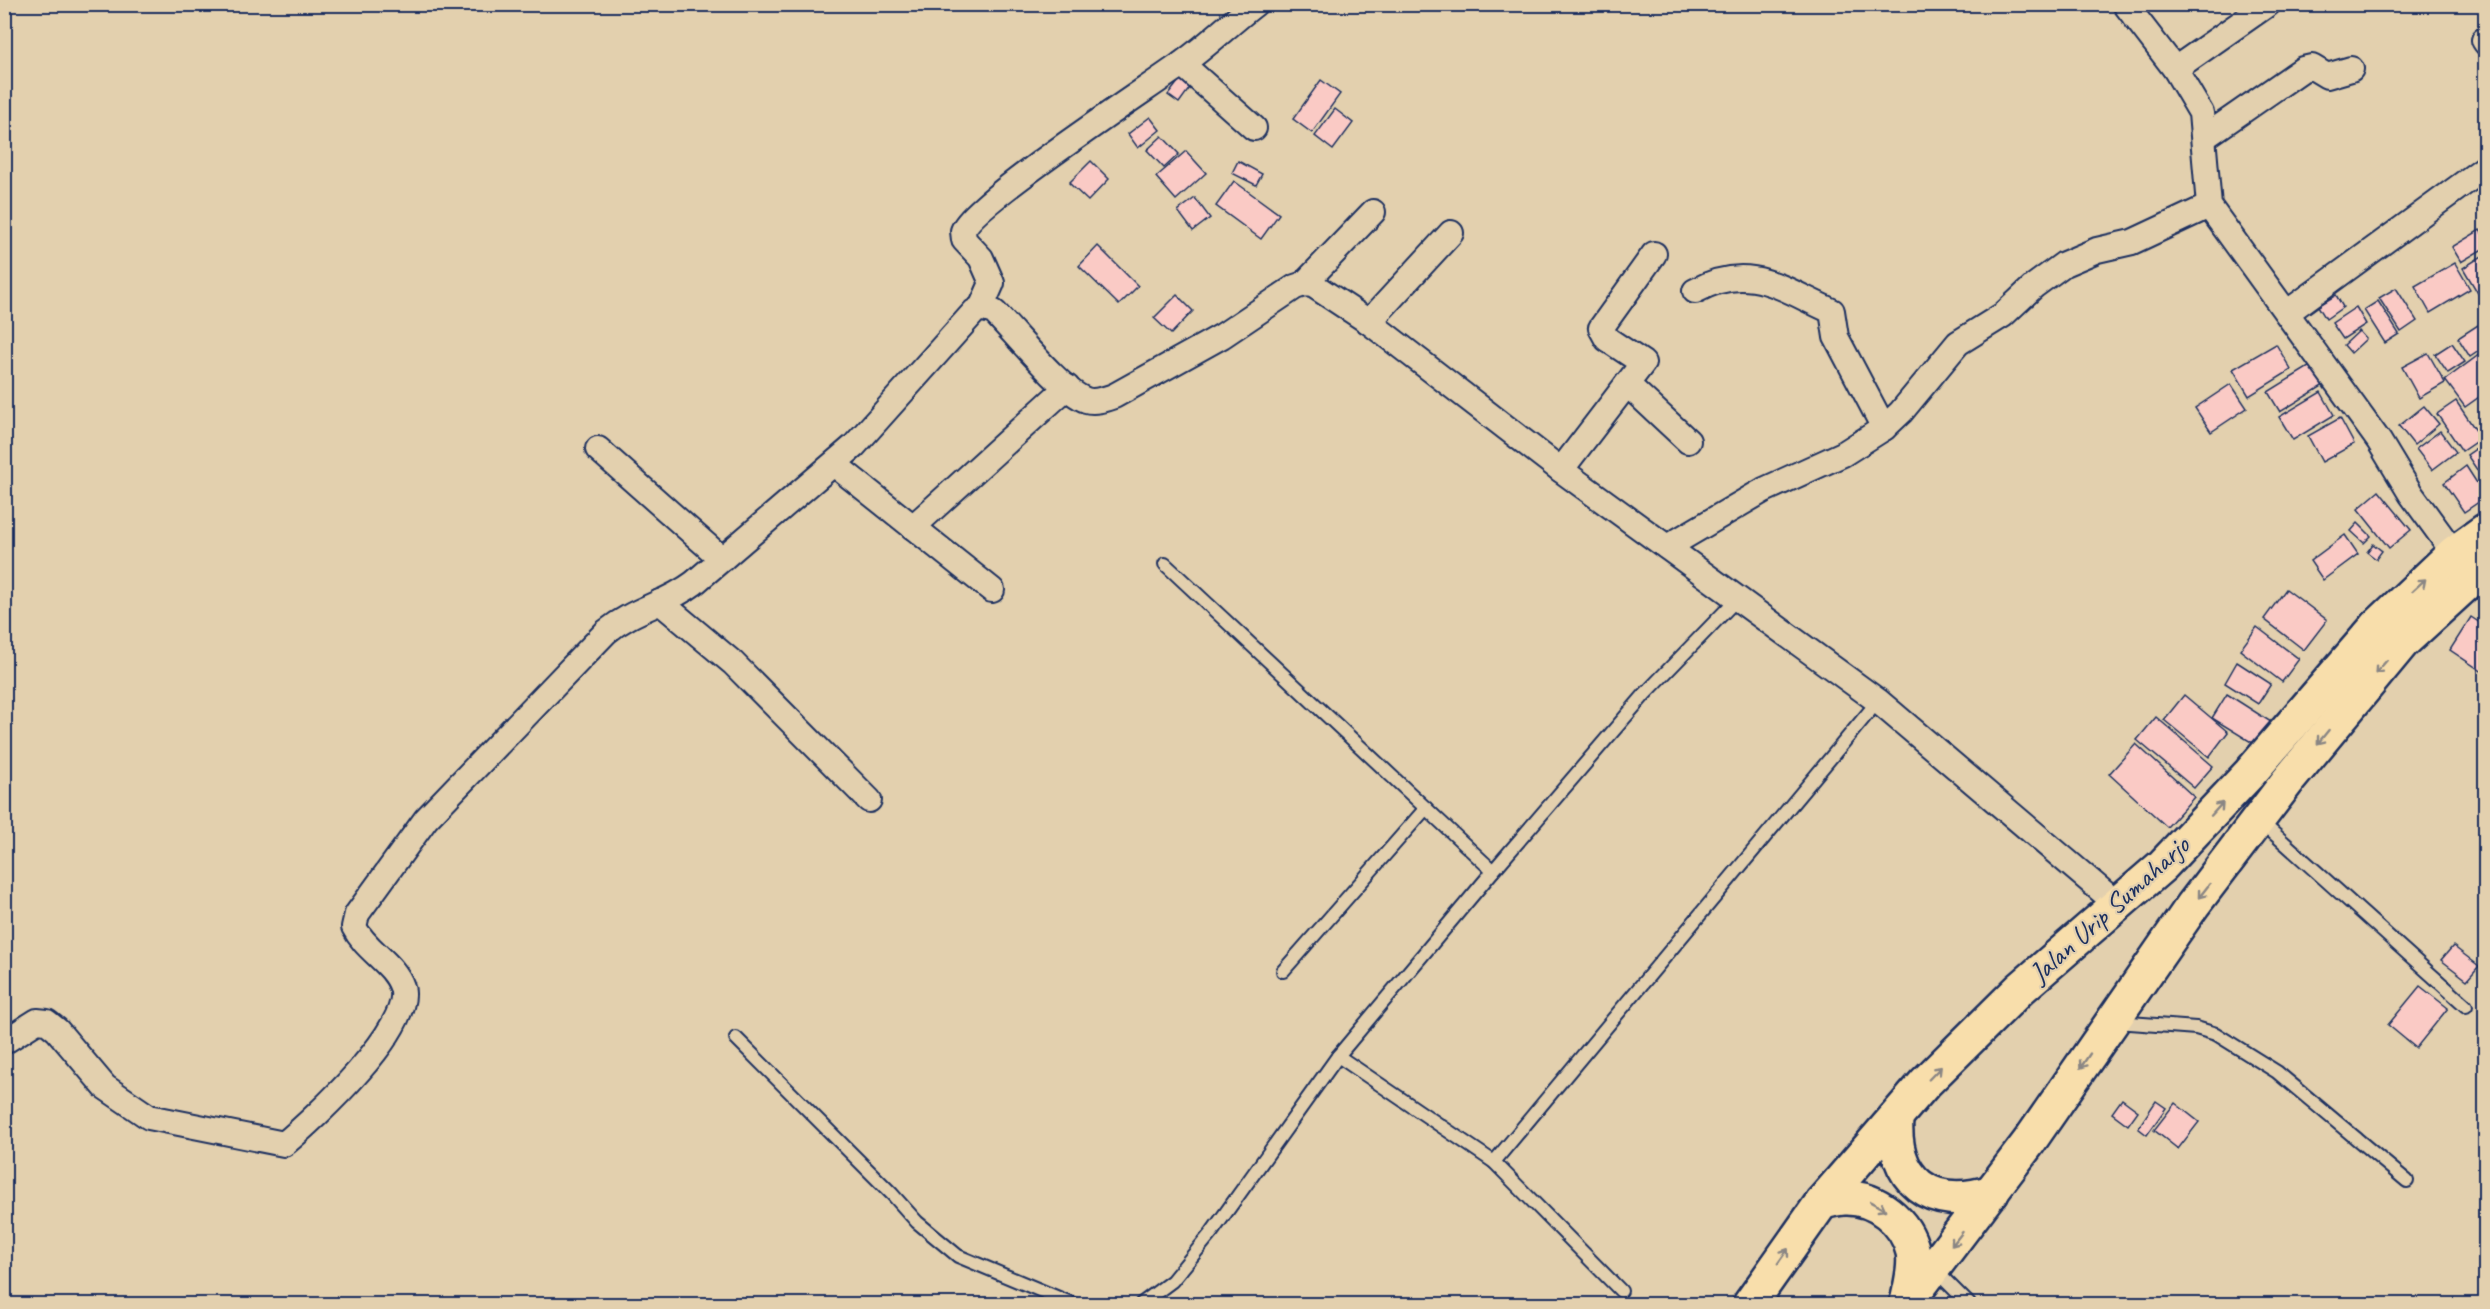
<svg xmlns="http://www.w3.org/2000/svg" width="2490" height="1309" font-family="Caveat,sans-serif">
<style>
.building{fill:#facac5;stroke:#1b2f5e;stroke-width:1.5}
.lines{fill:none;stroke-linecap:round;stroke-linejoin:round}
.lane-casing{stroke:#1b2f5e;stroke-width:16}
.street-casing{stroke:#1b2f5e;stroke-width:28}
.highway-casing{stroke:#1b2f5e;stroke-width:38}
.lane{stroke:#e3d0ae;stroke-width:12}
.street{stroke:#e3d0ae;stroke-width:24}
.highway{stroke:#f8deab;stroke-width:33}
.oneway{stroke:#8a8684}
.labels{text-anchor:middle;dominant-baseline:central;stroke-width:4.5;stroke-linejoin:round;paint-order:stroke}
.street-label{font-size:28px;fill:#1b2f5e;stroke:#e3d0ae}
</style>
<rect width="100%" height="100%" fill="#e3d0ae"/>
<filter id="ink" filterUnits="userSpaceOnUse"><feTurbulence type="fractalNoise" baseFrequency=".0167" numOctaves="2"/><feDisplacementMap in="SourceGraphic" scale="12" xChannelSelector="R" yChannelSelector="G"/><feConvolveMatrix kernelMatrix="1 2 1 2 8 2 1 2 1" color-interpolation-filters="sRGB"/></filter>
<g filter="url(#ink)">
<!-- building -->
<g class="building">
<polygon points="1182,77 1192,85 1179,103 1168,95"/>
<polygon points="1321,80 1340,94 1312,133 1293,119"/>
<polygon points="1335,109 1353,123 1333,150 1315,136"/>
<polygon points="1150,117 1160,130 1138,148 1128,134"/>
<polygon points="1162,136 1179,154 1164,168 1147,150"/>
<polygon points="1186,151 1206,173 1176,200 1156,177"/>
<polygon points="1091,161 1109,179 1088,201 1069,183"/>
<polygon points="1238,161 1262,174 1256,185 1232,173"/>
<polygon points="1234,181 1279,214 1261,239 1216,206"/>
<polygon points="1195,198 1210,218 1193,231 1178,211"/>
<polygon points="2480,230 2486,239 2486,247 2461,262 2452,247"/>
<polygon points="1098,246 1138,286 1119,305 1079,266"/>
<polygon points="2482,256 2486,263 2486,291 2479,295 2463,268"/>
<polygon points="2455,263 2470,289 2430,313 2415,286"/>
<polygon points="2396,288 2417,321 2401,332 2379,298"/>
<polygon points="1177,295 1193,311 1171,334 1154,318"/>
<polygon points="2336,295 2343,307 2326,319 2318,306"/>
<polygon points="2378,301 2399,334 2385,343 2364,310"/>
<polygon points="2356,307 2366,324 2343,339 2332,323"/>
<polygon points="2478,325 2486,335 2486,346 2470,357 2458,338"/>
<polygon points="2359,331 2366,339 2351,353 2344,345"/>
<polygon points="2452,343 2465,362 2448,373 2435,354"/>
<polygon points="2276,344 2291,370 2249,396 2233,369"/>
<polygon points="2428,353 2445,383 2419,398 2402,367"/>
<polygon points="2480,354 2486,361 2486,392 2465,407 2445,380"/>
<polygon points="2312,365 2324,385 2280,412 2268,392"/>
<polygon points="2231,384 2247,408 2211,432 2195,408"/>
<polygon points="2321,392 2334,415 2293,440 2279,417"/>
<polygon points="2456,401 2481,438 2462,451 2437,414"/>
<polygon points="2424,406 2439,424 2414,445 2399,426"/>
<polygon points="2340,418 2354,444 2322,462 2308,436"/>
<polygon points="2440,431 2456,452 2432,470 2416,449"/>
<polygon points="2486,442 2486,483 2467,455"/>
<polygon points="2466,466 2486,497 2464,512 2444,483"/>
<polygon points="2379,491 2411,530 2389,548 2358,509"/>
<polygon points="2358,523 2371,536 2364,543 2351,531"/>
<polygon points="2345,535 2358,554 2323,580 2310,561"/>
<polygon points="2373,544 2382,551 2376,559 2367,552"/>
<polygon points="2286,589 2327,620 2304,650 2264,619"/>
<polygon points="2471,617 2486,627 2486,674 2450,650"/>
<polygon points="2257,627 2299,659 2282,682 2240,650"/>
<polygon points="2237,662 2271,684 2258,704 2225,683"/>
<polygon points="2227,694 2271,722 2256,745 2212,718"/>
<polygon points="2184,695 2228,732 2209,757 2164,720"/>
<polygon points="2156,717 2213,766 2194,788 2137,740"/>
<polygon points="2136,744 2194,797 2167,827 2109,774"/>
<polygon points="2453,946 2479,966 2467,980 2441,960"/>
<polygon points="2420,986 2448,1008 2416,1048 2388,1025"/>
<polygon points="2122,1099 2138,1111 2128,1125 2112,1113"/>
<polygon points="2156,1101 2166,1108 2147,1135 2138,1128"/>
<polygon points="2175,1103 2199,1122 2178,1149 2154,1130"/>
</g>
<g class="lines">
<!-- lane casing -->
<g class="lane-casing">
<g id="lane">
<polyline points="1165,564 1493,871"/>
<polyline points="2260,821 2466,1006"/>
<polyline points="1283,971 1426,808"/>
<polyline points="2117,1022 2196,1028 2216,1034 2277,1072 2407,1181"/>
<polyline points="736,1038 892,1194 917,1222 958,1256 1073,1304"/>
<polyline points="1338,1056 1494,1162 1621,1291"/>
<polyline points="1494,1162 1878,701"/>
<polyline points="1934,1269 1969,1304"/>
<polyline points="1141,1304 1172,1281 1212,1232 1338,1056 1493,871 1645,694 1737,599"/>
</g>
</g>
<!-- street casing -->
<g class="street-casing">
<g id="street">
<polyline points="2125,4 2175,69 2201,113 2209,206 2379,441 2411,494 2454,553"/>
<polyline points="2484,40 2486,43"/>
<polyline points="1182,64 1254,128"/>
<polyline points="2175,69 2268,4"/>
<polyline points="2205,137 2303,69 2312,67 2327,76 2351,69"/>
<polyline points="1304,284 1373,212"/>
<path d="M1695,291C1749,261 1782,289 1832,311L1836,337L1884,428"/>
<path d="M981,308L992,283L981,258L964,240L963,231C970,205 1147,89 1180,65C1206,47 1229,24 1255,4"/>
<polyline points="2288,312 2486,167"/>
<polyline points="1369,322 1451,233"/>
<polyline points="1627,384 1688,441"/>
<polyline points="598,449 722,559"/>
<polyline points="834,464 992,590"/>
<polyline points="1561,470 1643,363 1607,339 1601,328 1654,254"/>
<polyline points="913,527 1067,387"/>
<polyline points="1667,547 1764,490 1843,454 1884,428 1901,412 1958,343 2003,315 2034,286 2064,264 2097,250 2132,242 2209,206"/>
<polyline points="660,602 733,663 869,800"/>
<path d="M4,1042L37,1021L47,1022L57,1030L105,1087L149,1117L284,1144C313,1120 415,1026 402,987C394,963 366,951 354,927L357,914L426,819L606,632C635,608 665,605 694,583L854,446L974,312L981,308L994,312C1015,333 1061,391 1086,400C1095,403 1105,399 1114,396L1222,336L1295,287L1304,284L1313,285L1369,322L1561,470L1878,701L2116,903"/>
</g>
</g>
<!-- highway casing -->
<g class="highway-casing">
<g id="highway">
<path d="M1896,1117C1892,1181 1930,1211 1992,1192"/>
<path d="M1822,1202C1829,1201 1837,1198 1845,1198C1876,1197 1906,1221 1913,1252C1916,1269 1910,1287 1907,1303"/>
<polyline points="1750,1304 1822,1202 1925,1083 2020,989 2162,866 2250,773 2377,626 2454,553 2486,530"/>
<polyline points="1906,1304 2029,1142 2193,905 2287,782 2403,642 2486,566"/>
</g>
</g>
<!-- lane -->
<use href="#lane" class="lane"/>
<!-- street -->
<use href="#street" class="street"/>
<!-- highway -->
<use href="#highway" class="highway"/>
</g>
<!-- one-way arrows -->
<defs><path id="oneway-shaft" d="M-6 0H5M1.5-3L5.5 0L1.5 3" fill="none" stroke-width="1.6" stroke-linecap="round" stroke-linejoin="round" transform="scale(1.5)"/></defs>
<g class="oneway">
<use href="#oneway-shaft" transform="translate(2419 585) rotate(-42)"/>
<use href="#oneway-shaft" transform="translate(2381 667) rotate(131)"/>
<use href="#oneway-shaft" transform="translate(2323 737) rotate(129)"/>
<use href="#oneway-shaft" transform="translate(2217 809) rotate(-48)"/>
<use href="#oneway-shaft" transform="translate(2204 891) rotate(128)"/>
<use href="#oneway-shaft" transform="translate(2085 1061) rotate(124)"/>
<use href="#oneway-shaft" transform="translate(1935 1073) rotate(-46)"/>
<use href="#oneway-shaft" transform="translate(1878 1206) rotate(29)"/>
<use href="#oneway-shaft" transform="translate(1957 1239) rotate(128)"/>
<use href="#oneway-shaft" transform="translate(1783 1256) rotate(-55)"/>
</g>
</g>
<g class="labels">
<!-- street labels -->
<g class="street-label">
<text transform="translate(2109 909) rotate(-42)">Jalan Urip Sumaharjo</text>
</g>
</g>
<!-- margin -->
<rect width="2490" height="1309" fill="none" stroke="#e3d0ae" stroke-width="24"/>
<rect x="12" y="12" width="2466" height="1285" fill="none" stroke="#1b2f5e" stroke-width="2" filter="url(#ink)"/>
</svg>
